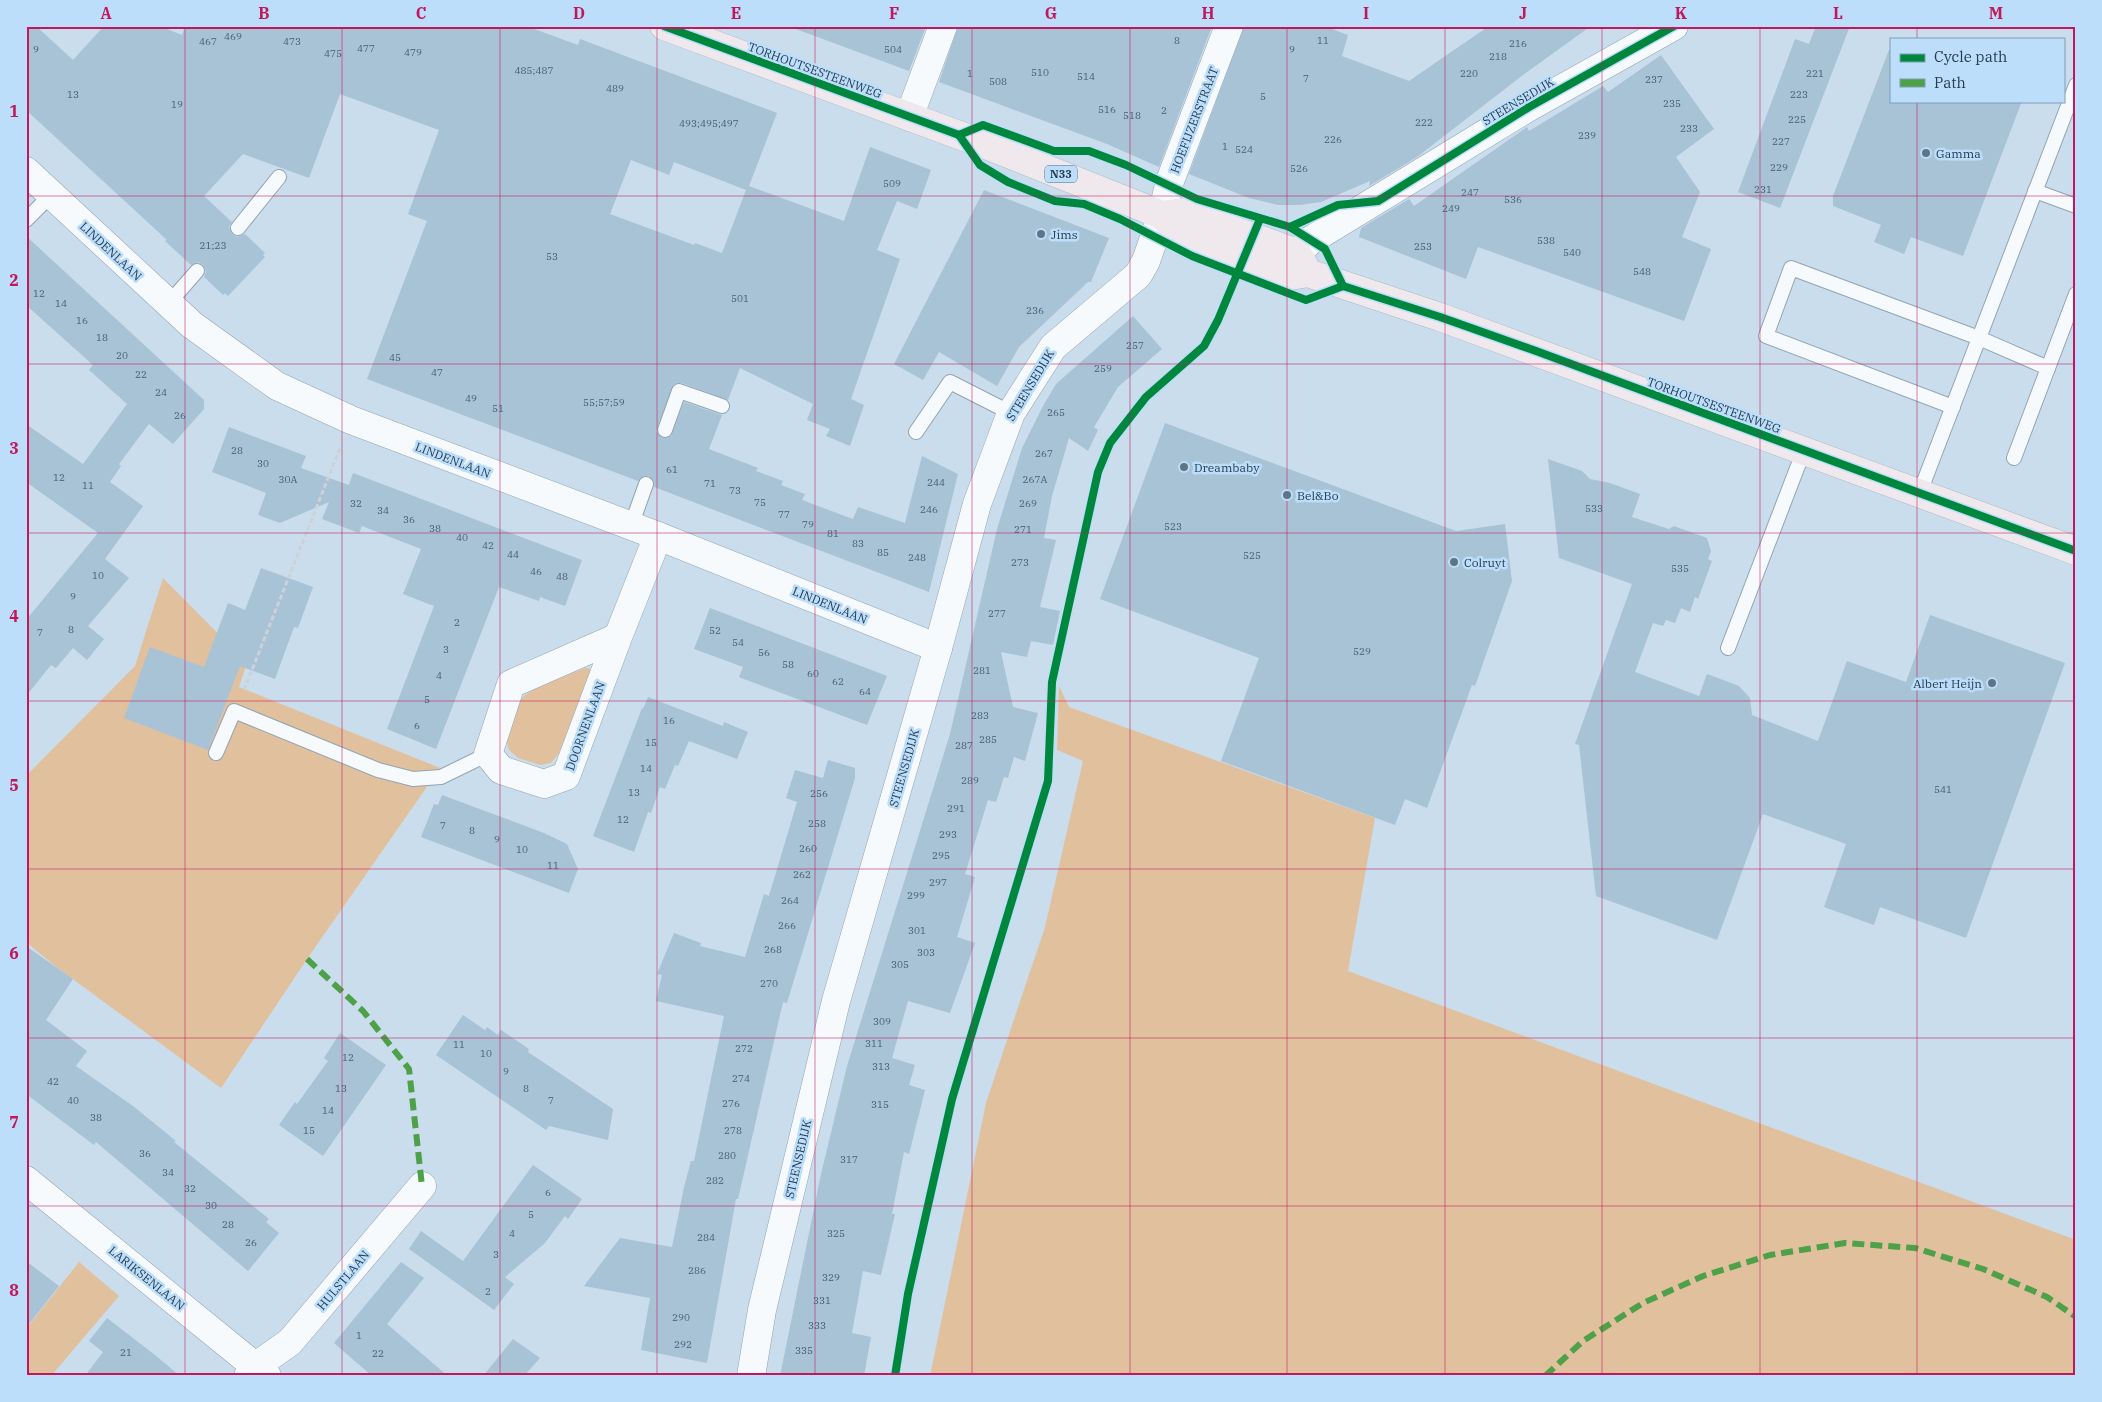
<svg xmlns="http://www.w3.org/2000/svg" width="2102" height="1402" font-family="'IBM Plex Serif',serif">
<style>
.green{fill:#e1c09d}
.building{fill:#a8c2d6;fill-rule:evenodd}
.lines{fill:none;stroke-linecap:round;stroke-linejoin:round}
.service-casing{stroke:#91a4b3;stroke-width:16}
.minor-casing{stroke:#91a4b3;stroke-width:29}
.primary-casing{stroke:#adbac4;stroke-width:29}
.path{stroke:#ccd2d7;stroke-width:3;stroke-dasharray:5 2.5;stroke-linecap:butt}
.service{stroke:#f7fafc;stroke-width:14}
.minor{stroke:#f7fafc;stroke-width:28}
.primary{stroke:#efe9ee;stroke-width:28}
.quiet{stroke:#4ea049;stroke-width:6;stroke-dasharray:12 6;stroke-linecap:butt}
.cycleway-casing{stroke:#bcdefa;stroke-width:11}
.cycleway{stroke:#00873e;stroke-width:8}
.grid{fill:none;stroke:#c2185b;stroke-width:1;stroke-opacity:0.55}
.poi-dot{fill:#5f7587;stroke:#bcdefa;stroke-width:2}
.labels{text-anchor:middle;dominant-baseline:central;stroke-width:5;stroke-linejoin:round;paint-order:stroke}
.number-label{font-size:10px;fill:#465e72}
.shield{fill:#bcdefa;stroke:#536d83;stroke-width:1}
.shield-label{font-size:11px;font-weight:bold;fill:#263d50}
.street-label{font-size:12px;fill:#263d50;stroke:#bcdefa}
.poi-label{font-size:12px;fill:#263d50;stroke:#bcdefa;text-anchor:start}
.neatline{fill:none;stroke:#c2185b;stroke-width:2}
.grid-label{font-size:16px;text-anchor:middle;font-weight:bold;fill:#c2185b}
</style>
<rect width="100%" height="100%" fill="#caddec"/>
<!-- green -->
<g class="green">
<polygon points="163,578 247,663 239,687 440,768 307,959 221,1088 55,966 26,942 26,776 135,666"/>
<polygon points="585,668 589,668 591,672 559,753 551,763 540,765 518,758 509,750 506,739 517,704 524,696 536,688"/>
<polygon points="1059,686 1069,707 1375,818 1348,971 2076,1240 2076,1376 930,1376 986,1103 1045,927 1083,761 1057,750"/>
<polygon points="79,1262 119,1296 51,1376 26,1376 26,1329"/>
</g>
<!-- building -->
<g class="building">
<path d="M26,26H36L73,60L104,26H159L182,35L185,26H526L578,45L580,39L777,113L749,186L844,221L870,147L931,170L917,209L897,201L877,250L900,259L851,399L864,405L850,446L826,436L830,429L807,420L813,404L740,368L728,400L682,383L674,384L656,431L662,438L671,436L684,402L722,415L709,449L758,468L756,471L783,481L781,485L805,494L802,500L853,519L858,507L905,523L922,456L958,474L929,592L654,487V482L649,476H644L638,481L367,379L427,221L408,214L439,130L340,94L309,178L243,154L204,196L232,222L229,227L232,234L237,237L245,234L265,253L263,255L265,257L228,296L225,293L223,295L204,277L206,272L203,265L198,262L191,265L165,241L167,240L26,110ZM631,160L669,175L674,162L746,190L722,253L695,243L694,245L610,214Z"/>
<polygon points="796,26 926,26 909,71 796,29"/>
<polygon points="958,26 1212,26 1159,167 1107,144 939,82"/>
<polygon points="1244,26 1324,26 1348,35 1342,56 1409,81 1489,26 1591,26 1523,75 1417,157 1369,186 1370,181 1321,202 1300,205 1278,205 1249,198 1189,174"/>
<polygon points="1816,26 1850,26 1780,208 1738,192 1795,39 1809,44"/>
<polygon points="1889,50 1891,51 1891,101 2022,101 1963,256 1911,237 1904,254 1874,242 1881,225 1833,206 1833,196"/>
<polygon points="1661,55 1714,129 1676,157 1700,192 1682,237 1711,249 1684,321 1478,247 1466,279 1359,237 1361,228 1409,199 1414,206 1527,127 1529,131 1603,86 1608,92"/>
<polygon points="984,190 1109,238 1091,282 1088,282 1019,347 997,386 939,352 923,380 894,364"/>
<polygon points="26,236 204,400 204,409 173,444 149,424 119,464 121,466 110,482 143,506 105,559 129,578 88,626 104,639 87,660 73,648 56,668 51,665 26,696 26,620 98,533 26,482 26,424 83,464 127,404 89,370 93,365 26,305"/>
<polygon points="1133,316 1162,349 1118,387 1094,427 1098,430 1088,451 1069,438 1052,496 1044,538 1056,540 1040,607 1060,611 1053,645 1031,641 1027,657 1001,652 1013,707 1038,713 1025,761 1014,757 1008,778 1004,777 996,802 988,800 965,874 975,877 957,937 975,943 950,1013 908,1001 892,1058 915,1065 909,1085 925,1090 909,1154 904,1152 892,1214 895,1214 881,1275 863,1271 852,1333 871,1337 864,1376 780,1376 821,1174 847,1066 950,734 997,529 1022,448 1043,406 1056,384"/>
<polygon points="1165,423 1456,531 1505,524 1512,581 1475,686 1472,685 1427,808 1405,799 1395,825 1221,761 1259,658 1100,599"/>
<polygon points="229,427 306,456 301,468 349,485 353,473 582,560 565,606 540,597 539,601 499,587 436,749 387,729 434,606 403,594 421,549 362,526 359,533 322,519 329,502 280,523 258,515 266,493 212,472"/>
<polygon points="1548,459 1582,471 1590,479 1610,483 1640,494 1632,517 1669,529 1674,526 1707,538 1711,551 1708,559 1712,561 1698,599 1695,597 1690,612 1681,608 1675,623 1666,620 1663,626 1653,623 1635,672 1699,696 1707,674 1739,686 1750,698 1752,715 1818,741 1847,661 1906,682 1930,615 2065,663 1966,938 1880,907 1874,925 1824,907 1846,844 1763,814 1717,940 1596,896 1579,745 1575,744 1632,584 1559,558"/>
<polygon points="261,568 313,587 298,628 294,627 275,679 240,666 208,750 124,718 150,647 204,667 228,603 245,610"/>
<polygon points="710,608 887,676 867,725 741,678 739,677 743,667 694,649"/>
<polygon points="648,697 723,726 724,722 748,732 737,759 689,741 678,766 675,765 665,789 660,787 651,813 648,812 634,852 593,836 642,708 643,709"/>
<polygon points="828,760 855,768 855,778 787,1003 783,1002 738,1199 736,1199 707,1363 641,1350 650,1298 584,1286 620,1238 672,1247 684,1187 691,1161 694,1161 724,1016 656,1001 662,975 657,974 674,933 701,943 700,946 745,957 764,894 769,896 797,802 786,798 795,770 823,778"/>
<polygon points="442,795 544,833 567,844 578,869 569,893 421,837 434,804 438,805"/>
<polygon points="26,946 73,979 46,1020 87,1051 76,1066 133,1106 176,1141 174,1142 269,1219 266,1222 279,1233 248,1271 96,1142 94,1145 26,1094"/>
<polygon points="463,1015 485,1030 487,1027 498,1035 501,1030 529,1049 528,1052 613,1109 608,1140 549,1126 546,1130 436,1055"/>
<polygon points="340,1033 386,1065 323,1156 279,1125 295,1102 297,1104 328,1061 324,1058"/>
<polygon points="533,1165 582,1199 568,1219 565,1216 545,1243 505,1277 514,1284 494,1310 409,1249 421,1231 463,1261"/>
<polygon points="26,1261 59,1286 26,1328"/>
<polygon points="401,1262 424,1278 387,1324 448,1376 372,1376 334,1343"/>
<polygon points="107,1318 155,1355 180,1376 85,1376 103,1352 89,1341"/>
<polygon points="513,1339 540,1358 524,1376 483,1376"/>
</g>
<g class="lines">
<!-- service casing -->
<g class="service-casing">
<g id="service">
<polyline points="2035,191 2076,206"/>
<polyline points="26,220 51,195"/>
<polyline points="238,228 279,177"/>
<polyline points="168,304 197,271"/>
<polyline points="1953,407 1766,336 1791,268 1979,338 2048,368"/>
<polyline points="665,430 679,391 722,406"/>
<polyline points="916,432 950,382 1011,413"/>
<polyline points="2014,458 2076,294"/>
<polyline points="1920,492 2076,85"/>
<polyline points="631,526 646,484"/>
<polyline points="1728,648 1804,450"/>
<polyline points="216,753 234,711 378,770 413,779 441,777 488,754"/>
</g>
</g>
<!-- minor casing -->
<g class="minor-casing">
<g id="minor">
<polyline points="909,117 943,26"/>
<polyline points="26,171 192,325 277,386 351,420 658,536 938,648"/>
<polyline points="1286,273 1297,253 1311,240 1529,107 1674,26"/>
<polyline points="618,637 511,684 488,754 501,770 544,784 566,776 618,637 658,536"/>
<polyline points="26,1180 267,1376"/>
<polyline points="248,1376 256,1366 290,1342 422,1186"/>
<polyline points="751,1376 762,1310 836,1001 938,648 977,504 1011,413 1053,347 1138,275 1146,261 1162,215 1170,181 1229,26"/>
</g>
</g>
<!-- primary casing -->
<g class="primary-casing">
<g id="primary">
<polyline points="664,26 986,145 1162,215 1184,212 1297,253 1308,273"/>
<polyline points="1162,215 1181,236 1284,277 1308,273 1440,317 2076,551"/>
</g>
</g>
<!-- path -->
<polyline class="path" points="244,690 340,448"/>
<!-- service -->
<use href="#service" class="service"/>
<!-- minor -->
<use href="#minor" class="minor"/>
<!-- primary -->
<use href="#primary" class="primary"/>
<!-- quiet -->
<g class="quiet">
<polyline points="307,959 363,1011 409,1069 422,1186"/>
<polyline points="1545,1376 1583,1341 1643,1303 1703,1276 1770,1255 1845,1243 1915,1248 1983,1269 2047,1297 2076,1317"/>
</g>
<!-- cycleway casing -->
<g class="cycleway-casing">
<g id="cycleway">
<polyline points="664,26 959,135"/>
<polyline points="959,135 983,125 1054,151 1089,151 1126,165 1197,199 1290,227 1325,249 1343,286"/>
<polyline points="959,135 980,165 1008,182 1055,201 1084,204 1120,219 1192,256 1306,300 1343,286"/>
<polyline points="1290,227 1338,205 1378,201 1529,107 1674,26"/>
<polyline points="1343,286 1440,317 1536,351 2076,551"/>
<polyline points="895,1376 908,1294 952,1099 1048,781 1052,682 1098,472 1110,443 1146,397 1204,346 1218,320 1260,219"/>
</g>
</g>
<!-- cycleway -->
<use href="#cycleway" class="cycleway"/>
</g>
<!-- grid -->
<path class="grid" d="M185,26V1376M342,26V1376M500,26V1376M657,26V1376M815,26V1376M972,26V1376M1130,26V1376M1287,26V1376M1445,26V1376M1602,26V1376M1760,26V1376M1917,26V39M1917,101V1376M26,196H2076M26,364H2076M26,533H2076M26,701H2076M26,869H2076M26,1038H2076M26,1206H2076"/>
<!-- markers -->
<g class="poi-dot">
<circle cx="1926" cy="153" r="5"/>
<circle cx="1041" cy="234" r="5"/>
<circle cx="1184" cy="467" r="5"/>
<circle cx="1287" cy="495" r="5"/>
<circle cx="1454" cy="562" r="5"/>
<circle cx="1992" cy="683" r="5"/>
</g>
<g class="labels">
<!-- number labels -->
<g class="number-label">
<text x="233" y="36">469</text>
<text x="1177" y="40">8</text>
<text x="1323" y="40">11</text>
<text x="208" y="41">467</text>
<text x="292" y="41">473</text>
<text x="1518" y="43">216</text>
<text x="366" y="48">477</text>
<text x="36" y="49">9</text>
<text x="893" y="49">504</text>
<text x="1292" y="49">9</text>
<text x="413" y="52">479</text>
<text x="333" y="53">475</text>
<text x="1498" y="56">218</text>
<text x="534" y="70">485;487</text>
<text x="1040" y="72">510</text>
<text x="970" y="73">1</text>
<text x="1469" y="73">220</text>
<text x="1815" y="73">221</text>
<text x="1086" y="76">514</text>
<text x="1306" y="78">7</text>
<text x="1654" y="79">237</text>
<text x="998" y="81">508</text>
<text x="615" y="88">489</text>
<text x="73" y="94">13</text>
<text x="1799" y="94">223</text>
<text x="1263" y="96">5</text>
<text x="1672" y="103">235</text>
<text x="177" y="104">19</text>
<text x="1107" y="109">516</text>
<text x="1164" y="110">2</text>
<text x="1132" y="115">518</text>
<text x="1797" y="119">225</text>
<text x="1424" y="122">222</text>
<text x="709" y="123">493;495;497</text>
<text x="1689" y="128">233</text>
<text x="1587" y="135">239</text>
<text x="1333" y="139">226</text>
<text x="1781" y="141">227</text>
<text x="1225" y="146">1</text>
<text x="1244" y="149">524</text>
<text x="1779" y="167">229</text>
<text x="1299" y="168">526</text>
<text x="892" y="183">509</text>
<text x="1763" y="189">231</text>
<text x="1470" y="192">247</text>
<text x="1513" y="199">536</text>
<text x="1451" y="208">249</text>
<text x="1546" y="240">538</text>
<text x="213" y="245">21;23</text>
<text x="1423" y="246">253</text>
<text x="1572" y="252">540</text>
<text x="552" y="256">53</text>
<text x="1642" y="271">548</text>
<text x="39" y="293">12</text>
<text x="740" y="298">501</text>
<text x="61" y="303">14</text>
<text x="1035" y="310">236</text>
<text x="82" y="320">16</text>
<text x="102" y="337">18</text>
<text x="1135" y="345">257</text>
<text x="122" y="355">20</text>
<text x="395" y="357">45</text>
<text x="1103" y="368">259</text>
<text x="437" y="372">47</text>
<text x="141" y="374">22</text>
<text x="161" y="392">24</text>
<text x="471" y="398">49</text>
<text x="604" y="402">55;57;59</text>
<text x="498" y="408">51</text>
<text x="1056" y="412">265</text>
<text x="180" y="415">26</text>
<text x="237" y="450">28</text>
<text x="1044" y="453">267</text>
<text x="263" y="463">30</text>
<text x="672" y="469">61</text>
<text x="59" y="477">12</text>
<text x="288" y="479">30A</text>
<text x="1035" y="479">267A</text>
<text x="936" y="482">244</text>
<text x="710" y="483">71</text>
<text x="88" y="485">11</text>
<text x="735" y="490">73</text>
<text x="760" y="502">75</text>
<text x="356" y="503">32</text>
<text x="1028" y="503">269</text>
<text x="1594" y="508">533</text>
<text x="929" y="509">246</text>
<text x="383" y="510">34</text>
<text x="784" y="514">77</text>
<text x="409" y="519">36</text>
<text x="808" y="524">79</text>
<text x="1173" y="526">523</text>
<text x="435" y="528">38</text>
<text x="1023" y="529">271</text>
<text x="833" y="533">81</text>
<text x="462" y="537">40</text>
<text x="858" y="543">83</text>
<text x="488" y="545">42</text>
<text x="883" y="552">85</text>
<text x="513" y="554">44</text>
<text x="1252" y="555">525</text>
<text x="917" y="557">248</text>
<text x="1020" y="562">273</text>
<text x="1680" y="568">535</text>
<text x="536" y="571">46</text>
<text x="98" y="575">10</text>
<text x="562" y="576">48</text>
<text x="73" y="596">9</text>
<text x="997" y="613">277</text>
<text x="457" y="622">2</text>
<text x="71" y="629">8</text>
<text x="715" y="630">52</text>
<text x="40" y="632">7</text>
<text x="738" y="642">54</text>
<text x="446" y="649">3</text>
<text x="1362" y="651">529</text>
<text x="764" y="652">56</text>
<text x="788" y="664">58</text>
<text x="982" y="670">281</text>
<text x="813" y="673">60</text>
<text x="439" y="675">4</text>
<text x="838" y="681">62</text>
<text x="865" y="691">64</text>
<text x="427" y="699">5</text>
<text x="980" y="715">283</text>
<text x="669" y="720">16</text>
<text x="417" y="725">6</text>
<text x="988" y="739">285</text>
<text x="651" y="742">15</text>
<text x="964" y="745">287</text>
<text x="646" y="768">14</text>
<text x="970" y="780">289</text>
<text x="1943" y="789">541</text>
<text x="634" y="792">13</text>
<text x="819" y="793">256</text>
<text x="956" y="808">291</text>
<text x="623" y="819">12</text>
<text x="817" y="823">258</text>
<text x="443" y="825">7</text>
<text x="472" y="830">8</text>
<text x="948" y="834">293</text>
<text x="497" y="839">9</text>
<text x="808" y="848">260</text>
<text x="522" y="849">10</text>
<text x="941" y="855">295</text>
<text x="553" y="865">11</text>
<text x="802" y="874">262</text>
<text x="938" y="882">297</text>
<text x="916" y="895">299</text>
<text x="790" y="900">264</text>
<text x="787" y="925">266</text>
<text x="917" y="930">301</text>
<text x="773" y="949">268</text>
<text x="926" y="952">303</text>
<text x="900" y="964">305</text>
<text x="769" y="983">270</text>
<text x="882" y="1021">309</text>
<text x="874" y="1043">311</text>
<text x="459" y="1044">11</text>
<text x="744" y="1048">272</text>
<text x="486" y="1053">10</text>
<text x="348" y="1057">12</text>
<text x="881" y="1066">313</text>
<text x="506" y="1071">9</text>
<text x="741" y="1078">274</text>
<text x="53" y="1081">42</text>
<text x="341" y="1088">13</text>
<text x="526" y="1088">8</text>
<text x="73" y="1100">40</text>
<text x="551" y="1100">7</text>
<text x="731" y="1103">276</text>
<text x="880" y="1104">315</text>
<text x="328" y="1110">14</text>
<text x="96" y="1117">38</text>
<text x="309" y="1130">15</text>
<text x="733" y="1130">278</text>
<text x="145" y="1153">36</text>
<text x="727" y="1155">280</text>
<text x="849" y="1159">317</text>
<text x="168" y="1172">34</text>
<text x="715" y="1180">282</text>
<text x="190" y="1188">32</text>
<text x="548" y="1192">6</text>
<text x="211" y="1205">30</text>
<text x="531" y="1214">5</text>
<text x="228" y="1224">28</text>
<text x="512" y="1233">4</text>
<text x="836" y="1233">325</text>
<text x="706" y="1237">284</text>
<text x="251" y="1242">26</text>
<text x="496" y="1254">3</text>
<text x="697" y="1270">286</text>
<text x="831" y="1277">329</text>
<text x="488" y="1291">2</text>
<text x="822" y="1300">331</text>
<text x="681" y="1317">290</text>
<text x="817" y="1325">333</text>
<text x="359" y="1335">1</text>
<text x="683" y="1344">292</text>
<text x="804" y="1350">335</text>
<text x="126" y="1352">21</text>
<text x="378" y="1353">22</text>
</g>
<!-- shield labels -->
<rect class="shield" x="1045" y="165.5" width="32" height="17" rx="4"/>
<g class="shield-label">
<text x="1061" y="174">N33</text>
</g>
<!-- street labels -->
<g class="street-label">
<text transform="translate(815 70) rotate(20)">TORHOUTSESTEENWEG</text>
<text transform="translate(1518 101) rotate(-31)">STEENSEDIJK</text>
<text transform="translate(1194 120) rotate(-69)">HOEFIJZERSTRAAT</text>
<text transform="translate(111 251) rotate(43)">LINDENLAAN</text>
<text transform="translate(1030 385) rotate(-59)">STEENSEDIJK</text>
<text transform="translate(1714 405) rotate(20)">TORHOUTSESTEENWEG</text>
<text transform="translate(453 460) rotate(21)">LINDENLAAN</text>
<text transform="translate(830 605) rotate(22)">LINDENLAAN</text>
<text transform="translate(585 726) rotate(-70)">DOORNENLAAN</text>
<text transform="translate(904 768) rotate(-74)">STEENSEDIJK</text>
<text transform="translate(798 1159) rotate(-77)">STEENSEDIJK</text>
<text transform="translate(147 1278) rotate(39)">LARIKSENLAAN</text>
<text transform="translate(343 1280) rotate(-50)">HULSTLAAN</text>
</g>
<!-- poi labels -->
<g class="poi-label">
<text x="1936" y="153">Gamma</text>
<text x="1051" y="234">Jims</text>
<text x="1194" y="467">Dreambaby</text>
<text x="1297" y="495">Bel&amp;Bo</text>
<text x="1464" y="562">Colruyt</text>
<text x="1982" y="683" text-anchor="end">Albert Heijn</text>
</g>
</g>
<!-- border -->
<rect width="2102" height="1402" fill="none" stroke="#bcdefa" stroke-width="55"/>
<!-- legend -->
<rect x="1890" y="38" width="175" height="65" fill="#bcdefa" stroke="#809eb6"/>
<rect x="1900" y="54" width="25" height="8" fill="#00873e" stroke="#809eb6"/>
<text x="1934" y="62" font-size="15" fill="#263d50">Cycle path</text>
<rect x="1900" y="79" width="25" height="8" fill="#4ea049" stroke="#809eb6"/>
<text x="1934" y="88" font-size="15" fill="#263d50">Path</text>
<rect x="28" y="28" width="2046" height="1346" class="neatline"/>
<g class="grid-label">
<text x="106" y="19">A</text>
<text x="264" y="19">B</text>
<text x="421" y="19">C</text>
<text x="579" y="19">D</text>
<text x="736" y="19">E</text>
<text x="894" y="19">F</text>
<text x="1051" y="19">G</text>
<text x="1208" y="19">H</text>
<text x="1366" y="19">I</text>
<text x="1523" y="19">J</text>
<text x="1681" y="19">K</text>
<text x="1838" y="19">L</text>
<text x="1996" y="19">M</text>
<text x="14" y="117">1</text>
<text x="14" y="286">2</text>
<text x="14" y="454">3</text>
<text x="14" y="622">4</text>
<text x="14" y="791">5</text>
<text x="14" y="959">6</text>
<text x="14" y="1128">7</text>
<text x="14" y="1296">8</text>
</g>
</svg>
